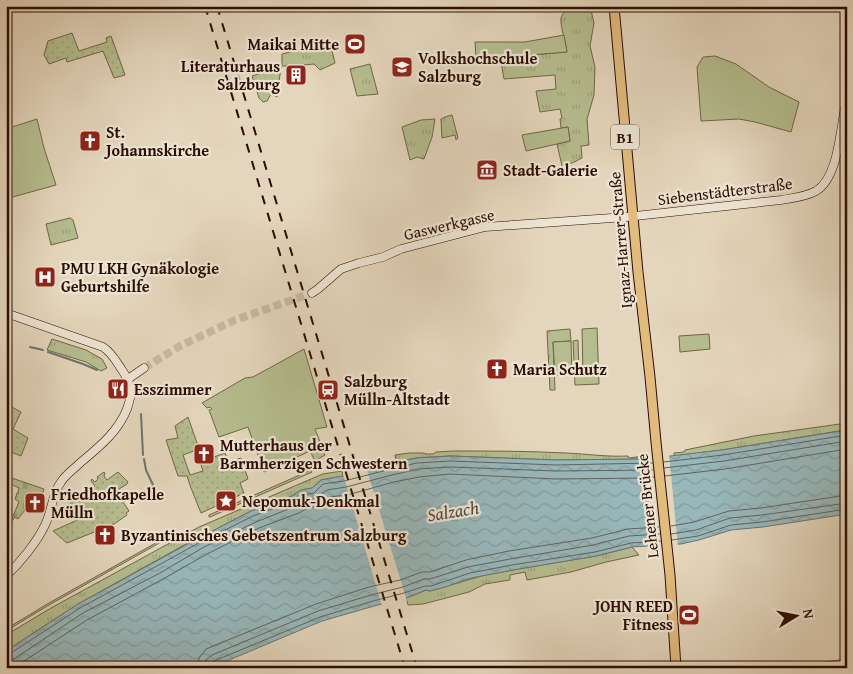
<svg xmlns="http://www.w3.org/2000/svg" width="853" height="674" font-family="'Gentium Book Plus',serif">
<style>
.grass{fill:url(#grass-tufts);stroke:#706548}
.cemetery{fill:url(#cemetery-stones);stroke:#706548}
.park{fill:#b5bd8f;stroke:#706548}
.garden{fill:url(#garden-dots);stroke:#706548}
.water{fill:url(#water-waves);stroke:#6d7370}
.pier{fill:#e4d6bc}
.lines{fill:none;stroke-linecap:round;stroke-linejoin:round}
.shore{stroke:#62625d;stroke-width:1}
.stream{stroke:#6d7370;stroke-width:2}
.secondary-tunnel{stroke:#c8b8a0;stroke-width:8;stroke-dasharray:8 4;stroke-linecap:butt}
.secondary-casing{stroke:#2c0d00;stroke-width:9}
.primary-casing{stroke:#2c0d00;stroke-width:11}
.secondary{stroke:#ede4d3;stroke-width:8}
.primary{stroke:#e2bb7e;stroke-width:9}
.rail{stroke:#2c0d00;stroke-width:2;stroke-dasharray:9 9;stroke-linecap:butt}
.labels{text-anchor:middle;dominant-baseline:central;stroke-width:4.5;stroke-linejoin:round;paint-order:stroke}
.shield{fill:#ede4d3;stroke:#664e3f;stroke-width:1}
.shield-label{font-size:15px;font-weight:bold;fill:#2c0d00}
.poi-label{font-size:16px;font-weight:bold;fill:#2c0d00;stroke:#ede4d3;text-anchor:start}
.street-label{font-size:16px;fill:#2c0d00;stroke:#ede4d3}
.water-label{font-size:18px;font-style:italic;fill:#524841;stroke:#ede4d3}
</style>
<defs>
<pattern id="grass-tufts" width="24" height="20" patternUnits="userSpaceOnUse" patternTransform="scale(1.25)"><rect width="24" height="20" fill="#b5bd8f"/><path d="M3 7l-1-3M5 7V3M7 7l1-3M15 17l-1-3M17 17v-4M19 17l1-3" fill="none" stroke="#9ca17a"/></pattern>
<pattern id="cemetery-stones" width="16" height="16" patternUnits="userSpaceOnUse" patternTransform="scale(1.25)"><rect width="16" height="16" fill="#b5bd8f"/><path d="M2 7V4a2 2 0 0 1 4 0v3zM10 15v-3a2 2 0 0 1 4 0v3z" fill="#9ca17a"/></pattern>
<pattern id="garden-dots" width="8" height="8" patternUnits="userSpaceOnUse" patternTransform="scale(1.25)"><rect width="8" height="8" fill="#b5bd8f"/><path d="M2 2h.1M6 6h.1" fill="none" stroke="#9ca17a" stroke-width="1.8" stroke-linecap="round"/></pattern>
<pattern id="water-waves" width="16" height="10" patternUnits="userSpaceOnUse" patternTransform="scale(1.25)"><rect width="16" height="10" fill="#98b7ba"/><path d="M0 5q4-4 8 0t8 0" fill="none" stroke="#839c9e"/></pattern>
</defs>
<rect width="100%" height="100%" fill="#e4d6bc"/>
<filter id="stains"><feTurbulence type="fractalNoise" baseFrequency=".004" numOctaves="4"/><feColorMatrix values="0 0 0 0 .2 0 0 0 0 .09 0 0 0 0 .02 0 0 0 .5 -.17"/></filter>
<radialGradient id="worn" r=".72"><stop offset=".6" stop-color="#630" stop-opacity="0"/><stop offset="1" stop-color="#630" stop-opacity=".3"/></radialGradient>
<!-- grass -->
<g class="grass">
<path d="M564,6H590L594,23L590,46L595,67L594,95L587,119L589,145L581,146L582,158L572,163L562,166L557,144L570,141L568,127L561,128L560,119L562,118L560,109L540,112L536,91L556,89L555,75L504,79L500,56L530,55L567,52C566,43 560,26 561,18C563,13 565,12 564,6Z"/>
<polygon points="330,42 335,63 320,70 314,64 304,65 305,71 300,71 299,67 291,68 291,72 287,72 287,66 282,66 282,54"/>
<polygon points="370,64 378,94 357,96 350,69"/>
<polygon points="452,115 458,138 456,140 455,135 442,138 441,119 445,117"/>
<polygon points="435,119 432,137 424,159 417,157 410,160 402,127 421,120"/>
<polygon points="70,218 73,220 78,238 51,245 46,224"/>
<polygon points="570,329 571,341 553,342 555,390 550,390 547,331"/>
<polygon points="52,339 86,350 102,359 107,368 101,371 86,362 47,350"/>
<polygon points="847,423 847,430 845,430 722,450 674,456 674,453 684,452 685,450 754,436"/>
<path d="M453,451C491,451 528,451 566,453C587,454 607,457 628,456L629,458L644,456V459L556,460L450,456L416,458L401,461L396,460L395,455L409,453H423L426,454H433L436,452Z"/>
<polygon points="311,470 312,472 210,517 209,517 209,515"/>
<polygon points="342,471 343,476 321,480 312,488 301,490 292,496 251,511 203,536 196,536 195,539 78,604 6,651 6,635 51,608 199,527 311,479 323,474"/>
<polygon points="170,535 170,537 49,605 6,631 6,629 49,603"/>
<polygon points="632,547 639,555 606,562 571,572 527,580 525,572 510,575 510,580 485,584 469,592 423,604 408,605 406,598 426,590 430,591 485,575 535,566 596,556"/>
</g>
<!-- cemetery -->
<polygon class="cemetery" points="6,476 44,489 40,500 38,499 38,497 33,498 28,511 25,510 18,519 15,517 8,527 6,528 6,519 8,515 13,516 19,502 15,499 17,493 19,493 18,492 19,488 6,482"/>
<!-- park -->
<g class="park">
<polygon points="564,35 567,52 530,55 476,57 475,42 525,42"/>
<polygon points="715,56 736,64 769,87 799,102 791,132 755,122 739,119 701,121 697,67 703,57"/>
<polygon points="281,67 277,97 271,94 267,101 263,102 259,98 252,76"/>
<polygon points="37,119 44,148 56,185 9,198 8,195 6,195 6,129"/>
<polygon points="568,127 570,141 526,151 522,135"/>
<polygon points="597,328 599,384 575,385 573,341 578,340 579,373 583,373 582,329"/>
<polygon points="709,334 710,349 680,352 679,336"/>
<polygon points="571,341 572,374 555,375 553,342"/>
<polygon points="304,349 327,427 315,429 325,455 315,461 310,451 264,472 248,427 219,437 209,410 212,409 210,407 207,408 202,403 245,378 253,377"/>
</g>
<!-- garden -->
<g class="garden">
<polygon points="72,33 79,51 107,42 106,38 111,36 125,75 114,78 103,51 67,62 66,58 49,64 44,55 48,41"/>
<polygon points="6,404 21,412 13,429 28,438 21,456 6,450"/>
<polygon points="188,417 199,449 183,455 190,475 203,471 200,462 225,453 229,462 241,458 248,479 240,483 244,493 201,513 191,488 187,476 178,476 166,440 178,438 175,426"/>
<polygon points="104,472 105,473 104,476 107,480 118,472 128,482 127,484 116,491 129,511 126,513 127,515 114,524 67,543 53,531 84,517 80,509 72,512 65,509 70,504 76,495 77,495 78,494 80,495 95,486 91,481 92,479 95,482 98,479 97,477"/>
</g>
<!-- water -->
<polygon class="water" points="847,430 847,514 763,527 731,530 699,540 681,544 632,547 596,556 513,570 471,578 445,587 430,591 426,590 406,598 374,606 322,621 210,668 6,668 6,651 78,604 195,540 196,536 198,535 203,536 251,511 292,496 301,490 312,488 321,480 343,476 390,464 416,458 450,456 556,460 644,459 722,450"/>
<!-- pier -->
<g class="pier">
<polygon points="669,454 678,547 654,549 644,457"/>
<polygon points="366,467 407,601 382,606 343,474"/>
</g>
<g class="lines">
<!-- shore -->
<g class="shore">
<polyline points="664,462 723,455 847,435"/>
<polyline points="664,468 724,461 847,441"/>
<polyline points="665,476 725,469 847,449"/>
<polyline points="671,526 694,522 729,511 761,508 847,495"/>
<polyline points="671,534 696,530 730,518 762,515 847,503"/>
<polyline points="672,540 698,536 731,525 762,522 847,509"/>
<polyline points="6,654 11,653 80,608 197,544 201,541 205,540 253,516 294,501 303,495 314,493 323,484 344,481 391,469 417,463 450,461 556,465 653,463"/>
<polyline points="6,661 14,659 83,613 160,573 204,547 256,522 296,506 305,501 317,498 327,490 346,487 392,475 418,469 450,467 556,471 653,470"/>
<polyline points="12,668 18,665 87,620 163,579 207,554 259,528 299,513 308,508 321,505 330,497 347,495 394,482 419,477 450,474 556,479 644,478 654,477"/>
<polyline points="197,668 199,658 206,649 316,604 369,587 400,580 422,572 430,572 466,560 509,551 592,538 628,529 659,527"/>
<polyline points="204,668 206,660 212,655 318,611 371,595 403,587 424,579 430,579 468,567 510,559 593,545 629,536 660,534"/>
<polyline points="211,668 211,664 214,661 320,617 373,601 404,593 425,586 431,586 470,573 512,565 595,552 631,543 661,541"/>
</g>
<!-- stream -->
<g class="stream">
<polyline points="30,347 43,350"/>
<polyline points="48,352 83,364 97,370"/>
<polyline points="141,414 143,455"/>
<polyline points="144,459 146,470 153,485"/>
</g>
<!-- secondary-tunnel -->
<polyline class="secondary-tunnel" points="144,368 180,346 235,320 312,293"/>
<!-- secondary casing -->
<g class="secondary-casing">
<g id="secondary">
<path d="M312,293L318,289L341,269L359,263L383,257L401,249L485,227L626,217L781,200C793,198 805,197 816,191C838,178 840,131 845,108L847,105"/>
<path d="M6,313L103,347C112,353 116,361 122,370C132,385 133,392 127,409C118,432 99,447 80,463C74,469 66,474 61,482C52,494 52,511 45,525C37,542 20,563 6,576"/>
<polyline points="128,379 144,368"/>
<polyline points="814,668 847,663"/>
</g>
</g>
<!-- primary casing -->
<g class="primary-casing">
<polyline id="primary" points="614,6 638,272 650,377 656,442 670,575 676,668"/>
</g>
<!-- secondary -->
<use href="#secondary" class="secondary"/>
<!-- primary -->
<use href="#primary" class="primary"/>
<!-- rail -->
<g class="rail">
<polyline points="205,6 405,668"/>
<polyline points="217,6 417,668"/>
</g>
</g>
<!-- icons -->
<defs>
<g id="stadium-square" transform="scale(1.125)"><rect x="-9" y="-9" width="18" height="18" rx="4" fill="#8f2418" stroke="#ede4d3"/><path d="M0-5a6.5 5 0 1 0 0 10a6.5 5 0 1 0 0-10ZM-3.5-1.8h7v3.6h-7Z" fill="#fff"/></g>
<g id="university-square" transform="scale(1.125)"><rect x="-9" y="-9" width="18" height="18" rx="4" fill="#8f2418" stroke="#ede4d3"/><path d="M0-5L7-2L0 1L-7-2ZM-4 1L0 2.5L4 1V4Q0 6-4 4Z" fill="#fff"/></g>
<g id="building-square" transform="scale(1.125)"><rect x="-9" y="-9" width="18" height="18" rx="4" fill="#8f2418" stroke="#ede4d3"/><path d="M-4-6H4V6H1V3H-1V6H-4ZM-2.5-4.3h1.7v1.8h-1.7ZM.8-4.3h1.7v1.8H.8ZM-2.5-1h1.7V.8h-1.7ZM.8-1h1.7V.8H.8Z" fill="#fff"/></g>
<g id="church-square" transform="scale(1.125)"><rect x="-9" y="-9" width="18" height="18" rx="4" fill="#8f2418" stroke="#ede4d3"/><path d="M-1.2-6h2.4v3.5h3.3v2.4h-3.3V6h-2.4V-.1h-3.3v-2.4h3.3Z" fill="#fff"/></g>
<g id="museum-square" transform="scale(1.125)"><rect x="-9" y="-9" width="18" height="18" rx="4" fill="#8f2418" stroke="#ede4d3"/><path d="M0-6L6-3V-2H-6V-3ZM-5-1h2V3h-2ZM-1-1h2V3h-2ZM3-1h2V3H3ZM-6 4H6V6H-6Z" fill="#fff"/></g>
<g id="hospital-square" transform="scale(1.125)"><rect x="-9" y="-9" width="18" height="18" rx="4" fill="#8f2418" stroke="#ede4d3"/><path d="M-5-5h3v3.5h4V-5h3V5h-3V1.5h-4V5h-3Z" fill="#fff"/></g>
<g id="restaurant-square" transform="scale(1.125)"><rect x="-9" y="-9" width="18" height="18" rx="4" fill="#8f2418" stroke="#ede4d3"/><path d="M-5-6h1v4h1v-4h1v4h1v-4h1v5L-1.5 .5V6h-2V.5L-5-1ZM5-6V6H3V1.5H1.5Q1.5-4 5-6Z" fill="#fff"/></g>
<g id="station-square" transform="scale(1.125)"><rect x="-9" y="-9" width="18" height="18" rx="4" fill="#8f2418" stroke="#ede4d3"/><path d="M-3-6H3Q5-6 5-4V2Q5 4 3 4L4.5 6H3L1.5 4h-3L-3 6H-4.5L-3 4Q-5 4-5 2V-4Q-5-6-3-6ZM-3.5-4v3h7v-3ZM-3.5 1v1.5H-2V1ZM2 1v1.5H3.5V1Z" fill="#fff"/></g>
<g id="sight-square" transform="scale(1.125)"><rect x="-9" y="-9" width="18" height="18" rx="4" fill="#8f2418" stroke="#ede4d3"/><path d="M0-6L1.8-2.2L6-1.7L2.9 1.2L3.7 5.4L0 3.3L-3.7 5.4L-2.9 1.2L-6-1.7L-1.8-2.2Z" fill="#fff"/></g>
</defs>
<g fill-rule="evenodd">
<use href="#stadium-square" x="355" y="44"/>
<use href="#university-square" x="402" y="67"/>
<use href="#building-square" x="296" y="75"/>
<use href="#church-square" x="90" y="141"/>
<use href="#museum-square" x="487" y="170"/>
<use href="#hospital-square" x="45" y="277"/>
<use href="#church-square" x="497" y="369"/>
<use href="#restaurant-square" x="118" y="389"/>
<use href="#station-square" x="328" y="390"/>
<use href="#church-square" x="204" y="454"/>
<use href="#sight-square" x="226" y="501"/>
<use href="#church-square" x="35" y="503"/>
<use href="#church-square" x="105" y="535"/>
<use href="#stadium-square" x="689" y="615"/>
</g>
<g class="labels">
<!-- shield labels -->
<rect class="shield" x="611" y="124.5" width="28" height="25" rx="4"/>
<g class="shield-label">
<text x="625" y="137">B1</text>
</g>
<!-- poi labels -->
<g class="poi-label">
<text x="339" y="44" text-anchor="end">Maikai Mitte</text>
<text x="418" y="58">Volkshochschule<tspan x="418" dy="18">Salzburg</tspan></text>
<text x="280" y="66" text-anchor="end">Literaturhaus<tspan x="280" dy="18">Salzburg</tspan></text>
<text x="106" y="132">St.<tspan x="106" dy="18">Johannskirche</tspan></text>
<text x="503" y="170">Stadt-Galerie</text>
<text x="61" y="268">PMU LKH Gynäkologie<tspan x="61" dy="18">Geburtshilfe</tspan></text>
<text x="513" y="369">Maria Schutz</text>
<text x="344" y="381">Salzburg<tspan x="344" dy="18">Mülln-Altstadt</tspan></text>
<text x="134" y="389">Esszimmer</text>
<text x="220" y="445">Mutterhaus der<tspan x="220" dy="18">Barmherzigen Schwestern</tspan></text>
<text x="51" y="494">Friedhofkapelle<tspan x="51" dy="18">Mülln</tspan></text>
<text x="242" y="501">Nepomuk-Denkmal</text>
<text x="121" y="535">Byzantinisches Gebetszentrum Salzburg</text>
<text x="673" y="606" text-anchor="end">JOHN REED<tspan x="673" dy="18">Fitness</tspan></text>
</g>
<!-- street labels -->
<g class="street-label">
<text transform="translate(725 191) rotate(-7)">Siebenstädterstraße</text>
<text transform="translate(449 224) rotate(-13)">Gaswerkgasse</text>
<text transform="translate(620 240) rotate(-95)">Ignaz-Harrer-Straße</text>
<text transform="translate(647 506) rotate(-96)">Lehener Brücke</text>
</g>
<!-- water labels -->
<g class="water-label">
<text transform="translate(453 511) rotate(-9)">Salzach</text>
</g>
</g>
<!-- margin -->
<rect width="853" height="674" fill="none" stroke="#e4d6bc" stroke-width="25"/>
<rect x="8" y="8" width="838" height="659" fill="none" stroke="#2c0d00" stroke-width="2.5"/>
<rect x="12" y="12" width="828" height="649" fill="none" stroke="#2c0d00"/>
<!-- north arrow -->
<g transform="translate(796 616) rotate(80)" stroke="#ede4d3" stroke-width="4" paint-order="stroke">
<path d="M0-4L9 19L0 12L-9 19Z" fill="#2c0d00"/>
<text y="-8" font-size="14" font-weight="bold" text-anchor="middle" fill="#2c0d00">N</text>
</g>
<rect width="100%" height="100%" filter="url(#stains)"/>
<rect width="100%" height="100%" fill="url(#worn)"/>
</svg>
